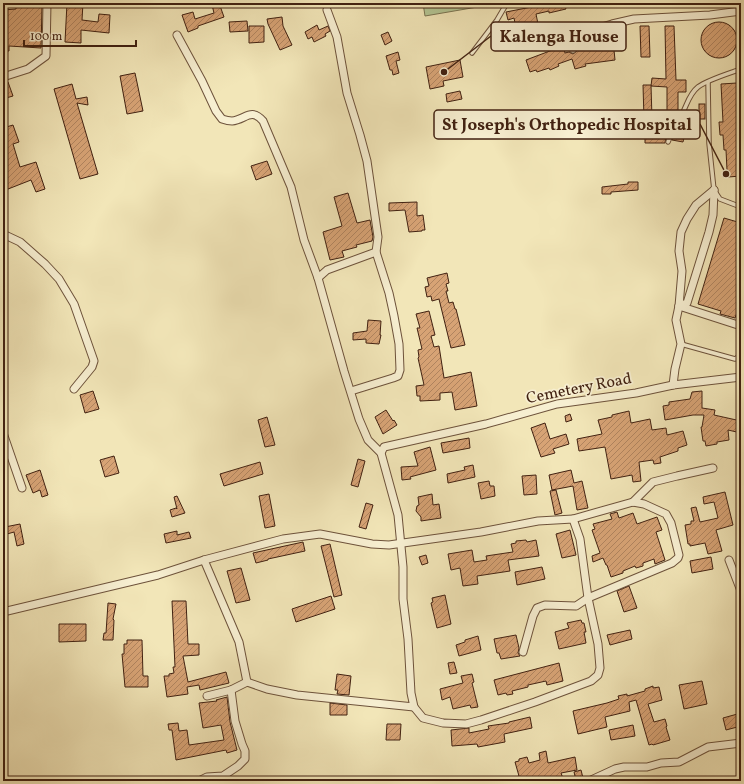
<svg xmlns="http://www.w3.org/2000/svg" width="744" height="784" font-family="Vollkorn,serif">
<style>
.pitch{fill:#b4c694;stroke:#7a7452}
.building{fill:url(#building-hatch);stroke:#412111}
.lines{fill:none;stroke-linecap:round;stroke-linejoin:round}
.service-casing{stroke:#6d523b;stroke-width:5.5}
.minor-casing{stroke:#6d523b;stroke-width:9}
.service{stroke:#f7efd1;stroke-width:3.5}
.minor{stroke:#f7efd1;stroke-width:7}
.labels{text-anchor:middle;dominant-baseline:central;stroke-width:3.5;stroke-linejoin:round;paint-order:stroke}
.street-label{font-size:16px;fill:#412111;stroke:#f7efd1}
.leader{fill:none;stroke:#412111;stroke-width:1.5}
.callout-dot{fill:#412111;stroke:#f7efd1;stroke-width:1.5}
.callout{fill:#f7efd1;stroke:#412111;stroke-width:1.5}
.callout-label{font-size:17px;text-anchor:middle;font-weight:bold;fill:#412111}
</style>
<defs>
<pattern id="building-hatch" width="6" height="6" patternUnits="userSpaceOnUse"><rect width="6" height="6" fill="#d7a375"/><path d="M-1 1l2-2M0 6l6-6M5 7l2-2" fill="none" stroke="#b0845f"/></pattern>
</defs>
<rect width="100%" height="100%" fill="#f2e6b8"/>
<filter id="stains"><feTurbulence type="fractalNoise" baseFrequency=".005" numOctaves="4"/><feColorMatrix values="0 0 0 0 .2 0 0 0 0 .09 0 0 0 0 .02 0 0 0 .5 -.17"/></filter>
<radialGradient id="worn" r=".72"><stop offset=".6" stop-color="#630" stop-opacity="0"/><stop offset="1" stop-color="#630" stop-opacity=".3"/></radialGradient>
<!-- pitch -->
<polygon class="pitch" points="423,3 488,3 489,5 425,16"/>
<!-- building -->
<g class="building">
<polygon points="67,3 83,3 82,20 98,22 99,14 110,15 109,33 81,30 81,43 65,42"/>
<polygon points="219,3 224,17 198,26 198,28 188,32 182,15 193,12 195,19 214,13 212,5"/>
<polygon points="547,3 564,3 566,9 549,13 549,11 536,14 539,29 517,33 514,18 508,20 506,12 547,4"/>
<polygon points="16,6 42,7 41,48 9,46 9,51 3,51 3,10 16,9"/>
<polygon points="282,17 283,26 292,45 280,50 268,24 267,19"/>
<polygon points="247,21 248,31 230,32 229,22"/>
<circle cx="719" cy="40" r="18"/>
<polygon points="317,25 319,30 328,26 330,31 325,34 326,36 314,42 312,37 308,39 305,32"/>
<polygon points="249,26 264,26 264,42 249,43"/>
<polygon points="640,26 649,26 650,57 641,57"/>
<polygon points="665,26 674,26 676,80 686,80 686,92 678,92 678,114 676,119 667,119 667,87 651,86 652,78 666,79"/>
<polygon points="388,32 392,41 385,45 381,35"/>
<polygon points="613,40 615,60 585,64 586,66 575,69 572,59 558,64 559,66 550,70 549,68 537,72 536,70 530,72 526,60 563,46 565,53 569,52 573,54 578,50 589,47 589,44"/>
<polygon points="398,52 400,60 396,61 399,73 393,75 392,70 390,70 386,56"/>
<polygon points="460,60 463,77 443,81 444,86 430,89 426,67"/>
<polygon points="135,73 143,111 127,114 120,76"/>
<polygon points="8,82 13,96 6,98 3,91 3,84"/>
<polygon points="737,83 741,176 728,177 728,170 727,170 726,150 724,150 723,135 720,135 719,122 723,122 721,84"/>
<polygon points="72,84 76,99 87,97 88,105 77,103 98,174 80,179 54,89"/>
<polygon points="643,85 651,85 652,119 644,119"/>
<polygon points="460,91 462,99 447,102 446,94"/>
<rect x="699" y="104" width="6" height="15"/>
<polygon points="13,125 19,142 13,144 20,167 36,162 45,189 36,192 31,180 3,191 3,128"/>
<polygon points="645,125 652,127 652,135 666,135 665,143 645,143"/>
<polygon points="677,131 685,133 683,142 672,140"/>
<polygon points="267,161 272,174 256,180 251,166"/>
<polygon points="628,182 638,182 638,190 611,192 611,194 602,194 602,187 628,184"/>
<polygon points="348,193 357,223 370,220 373,237 372,241 356,245 357,247 342,251 344,257 330,260 323,232 342,226 334,197"/>
<polygon points="417,202 417,216 423,215 425,230 422,230 422,231 409,232 405,210 389,211 389,203"/>
<polygon points="724,218 741,223 741,298 739,304 741,305 741,316 736,315 735,318 720,314 721,311 698,304"/>
<polygon points="447,273 449,283 446,284 448,291 446,291 449,303 453,302 455,309 456,309 465,345 451,348 439,299 432,301 431,296 427,297 425,287 429,286 427,278"/>
<polygon points="429,311 435,335 431,336 434,347 439,346 444,378 471,372 477,406 455,410 452,392 440,393 440,400 420,401 420,396 417,396 416,386 424,385 418,358 419,357 418,350 422,349 417,328 420,328 416,314"/>
<polygon points="368,320 381,321 380,335 381,335 379,344 366,343 366,339 353,340 353,333 367,331"/>
<polygon points="93,391 99,409 85,413 80,395"/>
<polygon points="702,391 702,408 715,410 714,415 741,421 741,433 728,430 729,440 717,442 717,444 706,446 705,441 703,441 701,427 702,427 704,415 693,415 665,420 663,406 669,405 669,402 690,399 692,392"/>
<polygon points="386,410 393,421 394,420 397,425 383,434 375,417"/>
<polygon points="629,411 631,423 650,419 652,430 666,428 667,435 683,431 687,445 678,448 678,451 660,457 661,463 654,464 653,460 639,462 641,481 633,482 632,475 611,479 605,447 579,451 577,439 602,434 598,420 612,417 612,415"/>
<polygon points="570,414 572,420 566,422 565,416"/>
<polygon points="267,417 275,445 265,447 258,420"/>
<polygon points="545,423 550,439 566,434 569,444 553,449 555,453 541,457 531,428"/>
<polygon points="469,438 470,448 443,453 441,443"/>
<polygon points="430,447 436,470 410,477 411,479 402,480 401,467 418,466 414,452"/>
<polygon points="114,456 119,473 105,477 100,460"/>
<polygon points="358,459 365,461 358,487 351,485"/>
<polygon points="260,462 263,474 224,486 220,474"/>
<polygon points="473,465 475,477 448,483 447,474 465,470 464,467"/>
<polygon points="40,470 48,495 42,497 40,490 33,493 26,475"/>
<polygon points="571,470 574,483 582,481 588,508 577,510 573,486 552,490 549,475"/>
<polygon points="536,475 537,494 524,495 522,476"/>
<polygon points="489,481 490,486 494,486 495,496 481,499 478,483"/>
<polygon points="556,490 562,513 555,515 550,491"/>
<polygon points="725,492 733,525 716,530 722,551 708,554 705,543 690,546 690,544 688,544 685,525 691,524 691,521 694,521 691,508 696,507 700,522 718,518 714,502 704,504 703,497"/>
<polygon points="269,494 275,526 265,528 259,496"/>
<polygon points="432,494 433,505 439,504 441,518 421,521 421,517 416,511 417,506 419,505 418,497"/>
<polygon points="177,496 185,513 172,517 170,510 176,508 177,509 174,497"/>
<polygon points="366,503 373,505 366,529 359,527"/>
<polygon points="617,512 619,518 633,513 637,524 657,517 662,530 656,532 665,560 655,564 654,559 643,563 643,566 636,568 635,566 623,571 623,573 611,577 607,565 606,565 603,558 593,562 592,556 600,553 592,530 595,529 593,524 612,519 610,514"/>
<polygon points="20,524 24,544 17,546 14,532 7,534 5,527"/>
<polygon points="570,530 576,555 562,558 556,534"/>
<polygon points="177,531 177,535 189,532 191,538 166,543 164,534"/>
<polygon points="526,540 527,542 536,540 539,556 508,560 510,571 477,576 478,584 463,586 460,568 451,570 448,554 472,550 474,562 487,560 486,556 513,552 511,544 516,543 516,541"/>
<polygon points="303,542 305,551 268,559 268,560 256,563 253,553"/>
<polygon points="330,544 342,595 334,597 321,546"/>
<polygon points="426,555 428,563 422,565 419,557"/>
<polygon points="711,557 713,569 692,573 690,561"/>
<polygon points="542,567 545,579 517,585 515,572"/>
<polygon points="241,568 250,600 236,603 227,571"/>
<polygon points="629,586 637,608 624,612 617,591"/>
<polygon points="445,595 451,624 437,628 431,603 433,602 432,598"/>
<polygon points="331,596 335,609 296,622 292,609"/>
<polygon points="172,601 186,601 188,644 199,644 199,655 183,656 188,682 226,672 229,683 200,690 199,685 187,687 188,694 167,697 164,676 169,676 169,674 174,673 173,667 175,667"/>
<polygon points="108,603 116,604 113,619 114,620 113,640 103,640 104,633 106,633"/>
<polygon points="581,620 582,623 584,623 586,632 584,632 586,643 559,649 555,632 569,628 567,623"/>
<polygon points="59,624 86,624 86,641 59,642"/>
<polygon points="630,630 632,639 610,645 607,635"/>
<polygon points="516,635 519,648 518,653 520,656 501,659 499,653 497,653 494,639"/>
<polygon points="478,636 481,650 459,656 456,645 465,642 465,640"/>
<polygon points="127,640 142,640 143,676 148,676 148,687 125,687 122,654 124,654 124,644 127,644"/>
<polygon points="454,662 457,673 450,674 448,663"/>
<polygon points="559,663 563,681 547,685 546,681 528,685 528,687 512,691 513,694 507,695 506,693 498,695 494,680"/>
<polygon points="337,674 351,676 349,695 337,694 338,690 335,690"/>
<polygon points="472,674 474,682 472,683 478,707 471,708 470,705 453,709 450,697 442,700 440,689 463,683 461,676"/>
<polygon points="702,681 707,704 684,709 679,685"/>
<polygon points="653,686 653,688 659,687 662,700 648,704 654,722 665,719 667,726 666,727 670,740 653,745 652,744 649,745 636,700 629,702 630,711 605,717 607,727 578,734 573,711 607,703 619,699 618,696 627,694 627,696 645,691 645,689"/>
<polygon points="227,697 230,722 237,750 227,753 226,750 176,760 172,730 169,730 168,724 178,723 179,731 187,730 189,745 224,740 221,725 203,728 199,703 217,701 216,700"/>
<polygon points="330,703 347,705 347,715 330,715"/>
<polygon points="741,713 741,726 726,730 723,718"/>
<polygon points="530,717 532,728 504,734 505,742 478,747 477,744 452,746 451,730 469,728 469,733 489,729 488,726 509,723 509,722"/>
<polygon points="387,724 401,724 400,740 386,740"/>
<polygon points="633,725 635,736 611,740 609,730"/>
<polygon points="546,751 548,763 575,757 577,770 561,773 564,781 506,781 506,780 519,776 515,762 519,761 519,759 527,757 529,763 540,760 539,753"/>
<polygon points="581,770 583,778 576,780 574,772"/>
</g>
<g class="lines">
<!-- service casing -->
<g class="service-casing">
<g id="service">
<polyline points="472,53 497,20 507,3"/>
<polyline points="708,82 709,143 714,190 720,199 741,207"/>
<path d="M668,142C672,132 677,124 682,114C687,105 689,94 698,87C707,80 730,73 741,69"/>
<polyline points="681,344 735,359 741,355"/>
</g>
</g>
<!-- minor casing -->
<g class="minor-casing">
<g id="minor">
<polyline points="327,10 337,37 347,93 360,135 367,161 378,237 376,252 389,293 394,316 399,344 400,370 398,376 393,378 351,391"/>
<path d="M177,35L202,81L216,111L222,119C225,120 229,121 232,121C245,120 251,107 263,121L291,187L304,240L318,278"/>
<polyline points="573,49 577,39 581,33 612,24 634,19 710,15 741,11"/>
<polyline points="3,77 28,69 46,56 47,3"/>
<polyline points="3,234 20,242 45,264 59,279 74,304 94,361 92,367 74,389"/>
<polyline points="679,306 687,303 709,232 713,215 714,190"/>
<polyline points="679,306 741,326"/>
<polyline points="673,385 675,369 681,344 676,320 679,306 682,271 679,251 681,232 687,219 696,205 714,190"/>
<polyline points="3,433 22,488"/>
<polyline points="381,453 384,447 486,424 557,404 636,393 673,385 741,377"/>
<polyline points="633,502 653,482 677,476 713,468"/>
<polyline points="204,560 239,642 247,682 267,689 297,695 414,707 411,693 408,639 403,599 403,567 398,515 381,453 368,440 359,419 344,371 318,278 327,270 376,252"/>
<polyline points="729,560 741,591"/>
<polyline points="3,612 158,575 204,560 283,539 320,534 372,544 389,545 481,532 538,521 573,519 580,539 588,598 598,644 600,668 598,675 591,681 535,702 481,720 466,724 443,723 423,718 414,707"/>
<polyline points="523,652 533,616 537,608 545,605 576,606 588,598 672,563 678,558 679,555 671,523 666,514 644,504 633,502 573,519"/>
<polyline points="207,696 231,690 247,682"/>
<polyline points="199,781 207,777 223,776 238,766 245,759 245,751 242,744 235,721 231,690"/>
<polyline points="589,781 615,769 624,767 647,767 661,763 679,762 708,747 741,743"/>
</g>
</g>
<!-- service -->
<use href="#service" class="service"/>
<!-- minor -->
<use href="#minor" class="minor"/>
</g>
<g class="labels">
<!-- street labels -->
<g class="street-label">
<text transform="translate(579 389) rotate(-11)">Cemetery Road</text>
</g>
</g>
<!-- callouts -->
<path class="leader" d="M444 72L491 36M726 174L700 124"/>
<g class="callout-dot">
<circle cx="444" cy="72" r="4"/>
<circle cx="726" cy="174" r="4"/>
</g>
<g class="callout">
<rect x="491" y="22" width="135" height="29" rx="4"/>
<rect x="434" y="110" width="266" height="29" rx="4"/>
</g>
<g class="callout-label">
<text x="559" y="42">Kalenga House</text>
<text x="567" y="130">St Joseph's Orthopedic Hospital</text>
</g>
<!-- margin -->
<rect width="744" height="784" fill="none" stroke="#f2e6b8" stroke-width="16"/>
<rect x="4" y="4" width="736" height="776" fill="none" stroke="#412111" stroke-width="2"/>
<rect x="8" y="8" width="728" height="768" fill="none" stroke="#412111"/>
<!-- scale -->
<path d="M24 40v6h112v-6" fill="none" stroke="#412111" stroke-width="2"/>
<text x="30" y="40" font-size="12" fill="#412111" stroke="#f7efd1" stroke-width="3" paint-order="stroke">100 m</text>
<rect width="100%" height="100%" filter="url(#stains)"/>
<rect width="100%" height="100%" fill="url(#worn)"/>
</svg>
